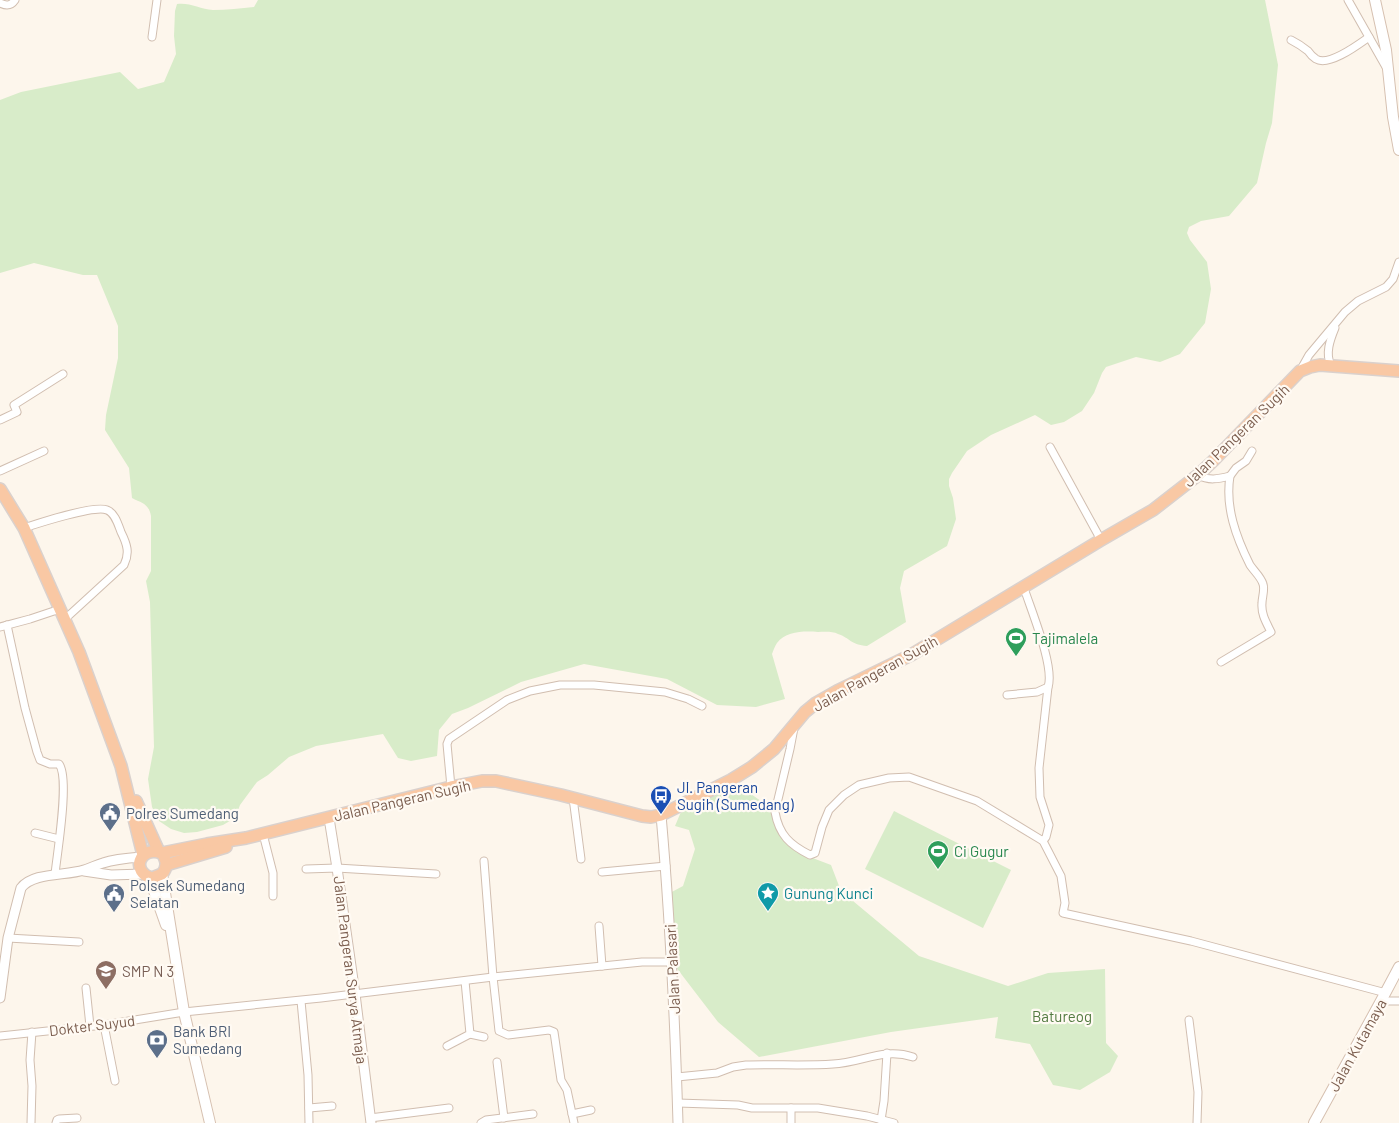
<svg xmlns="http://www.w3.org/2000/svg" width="1399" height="1123" font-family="Barlow,sans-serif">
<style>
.green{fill:#d8ecc9}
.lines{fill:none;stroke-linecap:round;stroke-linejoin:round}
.minor-casing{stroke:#d1beb0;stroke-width:9}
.tertiary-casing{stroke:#d1beb0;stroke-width:11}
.secondary-casing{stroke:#d6c0b0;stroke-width:12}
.trunk-casing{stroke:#dad1cd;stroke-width:14}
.minor{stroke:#fff;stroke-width:7}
.tertiary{stroke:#fff;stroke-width:9}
.secondary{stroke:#fff;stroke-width:10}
.trunk{stroke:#f9c8a4;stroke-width:11}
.labels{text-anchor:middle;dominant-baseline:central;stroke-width:4.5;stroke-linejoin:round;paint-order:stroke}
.street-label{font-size:15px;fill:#7a5c4d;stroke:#fffaf3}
.leisure-label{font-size:15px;fill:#27864d;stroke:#fffaf3;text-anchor:start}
.transit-label{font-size:15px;fill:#164399;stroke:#fffaf3;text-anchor:start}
.service-label{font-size:15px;fill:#4e5e75;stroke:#fffaf3;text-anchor:start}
.culture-label{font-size:15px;fill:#0d838f;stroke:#fffaf3;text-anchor:start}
.education-label{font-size:15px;fill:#785e54;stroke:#fffaf3;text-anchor:start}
.park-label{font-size:15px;fill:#537a41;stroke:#fffaf3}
</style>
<rect width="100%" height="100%" fill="#fdf6ec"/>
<!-- green -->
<g class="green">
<path d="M258,0H1265L1278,65L1272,123L1266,143L1257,183L1229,216L1201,221L1189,227L1187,233L1190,240L1207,262L1211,289L1205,323L1180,354L1160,362L1136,357L1106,367L1102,373L1094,393L1082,411L1064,422L1051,425L1035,415L991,435L967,451L952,473L949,479V486L953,498L956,519L947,546L904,571L900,588L906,622L867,646C851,645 850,638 838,634C832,631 824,632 818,632C804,631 786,631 777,643C775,646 773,651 772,654L785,699L756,707L717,705L667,679L584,664L521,682L468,708L452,714L439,730L437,756L411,761L398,758L383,734L316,746L289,757L268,775L257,782L240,805L235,818L223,825L197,832L184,833L171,829L159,821L152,807L148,779L154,747L150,602L146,581L151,571V516C149,504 142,503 132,498L129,468L105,430L106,415L118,358V326L97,275H83L34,263L0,273V100L21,92L120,72L138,89L164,82L176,54L174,36L175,11L177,4C189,2 200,9 213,10C227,10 241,8 254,7Z"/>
<polygon points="726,780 751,794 776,812 792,843 810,857 831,865 841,891 919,956 1008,986 1048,973 1105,969 1106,1043 1118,1056 1110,1072 1080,1090 1053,1085 1030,1044 995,1038 998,1017 891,1032 759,1057 718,1022 672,962 668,894 683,886 695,849 689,830 675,826 686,800"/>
<polygon points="894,811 1011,870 983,928 865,869"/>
</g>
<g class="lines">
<!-- minor casing -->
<g class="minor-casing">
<g id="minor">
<polyline points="1348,0 1386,67"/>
<path d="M0,3C6,6 11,6 15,0"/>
<polyline points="152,37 157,0"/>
<path d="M1291,40C1297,43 1303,47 1308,51C1310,54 1313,57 1316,59C1329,67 1359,44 1369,37"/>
<path d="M1331,365C1325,354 1330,340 1335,328"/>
<polyline points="1300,371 1309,355 1345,312 1358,301 1386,287 1393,279 1399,262"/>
<polyline points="0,420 17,412 14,405 63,374"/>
<polyline points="1050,447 1101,540"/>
<polyline points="0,471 44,451"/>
<path d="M1198,475C1209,481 1218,479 1230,476C1225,507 1236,537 1250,565C1254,571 1261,577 1263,584C1265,590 1262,597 1262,603C1261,614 1266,622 1271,632L1221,662"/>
<polyline points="1230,476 1236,468 1246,461 1252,451"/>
<path d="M24,528C39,523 95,505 107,510C115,513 118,524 121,532C127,544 130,553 124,565L65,619"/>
<path d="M7,625L25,708L37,752L40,760L50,764H59C70,778 57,854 55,874"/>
<polyline points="0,627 30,619 60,609"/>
<path d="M1007,695L1037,692L1048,687C1055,667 1031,610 1024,588"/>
<path d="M794,728L790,749L775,812C779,835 790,845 810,855L815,853L822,827L829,810L844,795L859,785L889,778L909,777L977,801L1043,841L1061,876L1065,903L1063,913L1191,941L1386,993"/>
<polyline points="451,787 447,744 449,739 507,700 530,691 560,685 594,685 665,692 688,699 702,706"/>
<polyline points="573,798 581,859"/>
<polyline points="35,833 59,839"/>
<polyline points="263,834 273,873 273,896"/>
<polyline points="1043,841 1046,837 1049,825 1040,797 1039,768 1048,687"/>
<polyline points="484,861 493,977 499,1031 508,1035 549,1030 554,1032 561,1080 567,1090 574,1123"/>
<polyline points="306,869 337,868 436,874"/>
<polyline points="602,872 666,866"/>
<polyline points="599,926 602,966"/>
<polyline points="8,938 79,942"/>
<polyline points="86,988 90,1026"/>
<polyline points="301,1001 308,1075 309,1123"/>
<polyline points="1381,1001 1399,1001"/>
<polyline points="1189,1020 1198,1092 1197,1123"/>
<polyline points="104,1025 115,1081"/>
<polyline points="470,1034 484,1037"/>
<polyline points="0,1036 104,1025 184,1012 321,998 493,977 642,962 672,962"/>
<polyline points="447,1046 470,1034 465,981"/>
<polyline points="497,1062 504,1118"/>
<path d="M677,1077L717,1073L733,1067L746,1065C775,1064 804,1066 833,1064C862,1063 883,1047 913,1057"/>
<polyline points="678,1103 738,1105 752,1108 818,1108 867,1116 894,1123"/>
<polyline points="309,1108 332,1106"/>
<polyline points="572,1114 591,1110"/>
<polyline points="370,1118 449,1108"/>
<polyline points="881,1120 884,1101 887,1053"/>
<polyline points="31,1123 32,1086 30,1060 32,1032"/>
<polyline points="56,1123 57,1120 59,1119 77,1118"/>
<polyline points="481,1123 486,1120 533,1114"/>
<polyline points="791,1123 791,1108"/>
</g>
</g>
<!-- tertiary casing -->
<g class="tertiary-casing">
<g id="tertiary">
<path d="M661,815C670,917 675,1020 678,1123"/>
<polyline points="329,818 337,868 355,994 371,1123"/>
<polyline points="84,871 111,875 143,874"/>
<path d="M0,998L8,938L21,888C33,872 66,876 84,870C91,868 96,865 103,863C115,859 129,858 142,857"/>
</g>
</g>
<!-- secondary casing -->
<g class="secondary-casing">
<g id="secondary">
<polyline points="1375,0 1386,50 1393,117 1399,150"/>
<polyline points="162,874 184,1012 210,1123"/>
<polyline points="149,877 166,925"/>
<polyline points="1314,1123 1381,1001 1399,967"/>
</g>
</g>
<!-- trunk casing -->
<g class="trunk-casing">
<g id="trunk">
<polyline points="0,489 24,528 79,652 121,766 143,855"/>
<polyline points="136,801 159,852"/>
<path d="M162,853C167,861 168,867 162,874L152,878C131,873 138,845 162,853L207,844L246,838L451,787L482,781H496L561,795L642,816L651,817L661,815L731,780L752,767L774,749L805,712L816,703L837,691L911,655L1101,540L1153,510L1198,475L1213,461L1300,371L1310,367L1320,365L1399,371"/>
<polyline points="166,865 226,847"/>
</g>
</g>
<!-- minor -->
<use href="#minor" class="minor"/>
<!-- tertiary -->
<use href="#tertiary" class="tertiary"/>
<!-- secondary -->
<use href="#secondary" class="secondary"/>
<!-- trunk -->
<use href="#trunk" class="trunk"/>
</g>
<!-- icons -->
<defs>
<g id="stadium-pin" transform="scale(1.125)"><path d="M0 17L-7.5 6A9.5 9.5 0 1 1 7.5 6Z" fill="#2e9e5b" stroke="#fffaf3"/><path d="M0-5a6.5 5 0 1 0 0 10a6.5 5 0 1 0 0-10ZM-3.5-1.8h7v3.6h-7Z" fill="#fff"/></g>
<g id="bus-pin" transform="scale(1.125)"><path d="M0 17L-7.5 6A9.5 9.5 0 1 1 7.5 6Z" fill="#1a4fb4" stroke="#fffaf3"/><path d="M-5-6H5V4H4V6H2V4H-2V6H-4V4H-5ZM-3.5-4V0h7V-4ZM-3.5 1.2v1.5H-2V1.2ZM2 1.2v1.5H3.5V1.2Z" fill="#fff"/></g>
<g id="civic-pin" transform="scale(1.125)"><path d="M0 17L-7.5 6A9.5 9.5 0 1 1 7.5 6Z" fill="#5c6f8a" stroke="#fffaf3"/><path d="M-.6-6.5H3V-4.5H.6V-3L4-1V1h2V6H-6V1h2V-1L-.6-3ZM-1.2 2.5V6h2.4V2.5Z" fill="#fff"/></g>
<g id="sight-pin" transform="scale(1.125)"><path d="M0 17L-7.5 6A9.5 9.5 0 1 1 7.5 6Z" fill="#0f9aa8" stroke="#fffaf3"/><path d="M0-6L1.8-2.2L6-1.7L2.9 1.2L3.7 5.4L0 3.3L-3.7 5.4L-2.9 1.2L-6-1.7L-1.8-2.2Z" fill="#fff"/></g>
<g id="school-pin" transform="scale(1.125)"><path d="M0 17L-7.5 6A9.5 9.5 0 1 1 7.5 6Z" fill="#8d6e63" stroke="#fffaf3"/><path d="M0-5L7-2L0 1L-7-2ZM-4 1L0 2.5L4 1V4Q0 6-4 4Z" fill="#fff"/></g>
<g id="bank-pin" transform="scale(1.125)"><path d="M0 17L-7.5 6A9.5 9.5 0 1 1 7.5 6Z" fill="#5c6f8a" stroke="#fffaf3"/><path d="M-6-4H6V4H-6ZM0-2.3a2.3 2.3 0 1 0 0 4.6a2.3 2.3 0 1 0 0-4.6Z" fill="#fff"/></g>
</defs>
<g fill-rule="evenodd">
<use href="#stadium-pin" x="1016" y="638"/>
<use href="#bus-pin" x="661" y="796"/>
<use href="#civic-pin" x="110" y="813"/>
<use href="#stadium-pin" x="938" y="851"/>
<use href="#sight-pin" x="768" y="893"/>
<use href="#civic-pin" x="114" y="894"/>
<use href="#school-pin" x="106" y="971"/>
<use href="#bank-pin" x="157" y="1040"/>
</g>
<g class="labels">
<!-- street labels -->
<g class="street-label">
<text transform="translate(1236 435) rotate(-44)">Jalan Pangeran Sugih</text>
<text transform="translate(875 673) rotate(-29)">Jalan Pangeran Sugih</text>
<text transform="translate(402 800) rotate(-13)">Jalan Pangeran Sugih</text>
<text transform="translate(672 969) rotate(-93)">Jalan Palasari</text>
<text transform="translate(351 970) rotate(83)">Jalan Pangeran Surya Atmaja</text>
<text transform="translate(92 1025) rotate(-7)">Dokter Suyud</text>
<text transform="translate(1357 1045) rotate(-61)">Jalan Kutamaya</text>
</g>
<!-- leisure labels -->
<g class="leisure-label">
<text x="1032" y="638">Tajimalela</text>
<text x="954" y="851">Ci Gugur</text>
</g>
<!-- transit labels -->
<g class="transit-label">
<text x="677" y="787">Jl. Pangeran<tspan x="677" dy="17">Sugih (Sumedang)</tspan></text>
</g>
<!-- service labels -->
<g class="service-label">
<text x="126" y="813">Polres Sumedang</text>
<text x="130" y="885">Polsek Sumedang<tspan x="130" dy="17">Selatan</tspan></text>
<text x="173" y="1031">Bank BRI<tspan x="173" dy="17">Sumedang</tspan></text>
</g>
<!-- culture labels -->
<g class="culture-label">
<text x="784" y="893">Gunung Kunci</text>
</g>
<!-- education labels -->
<g class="education-label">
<text x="122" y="971">SMP N 3</text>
</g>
<!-- park labels -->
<g class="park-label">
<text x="1062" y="1016">Batureog</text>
</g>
</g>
</svg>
